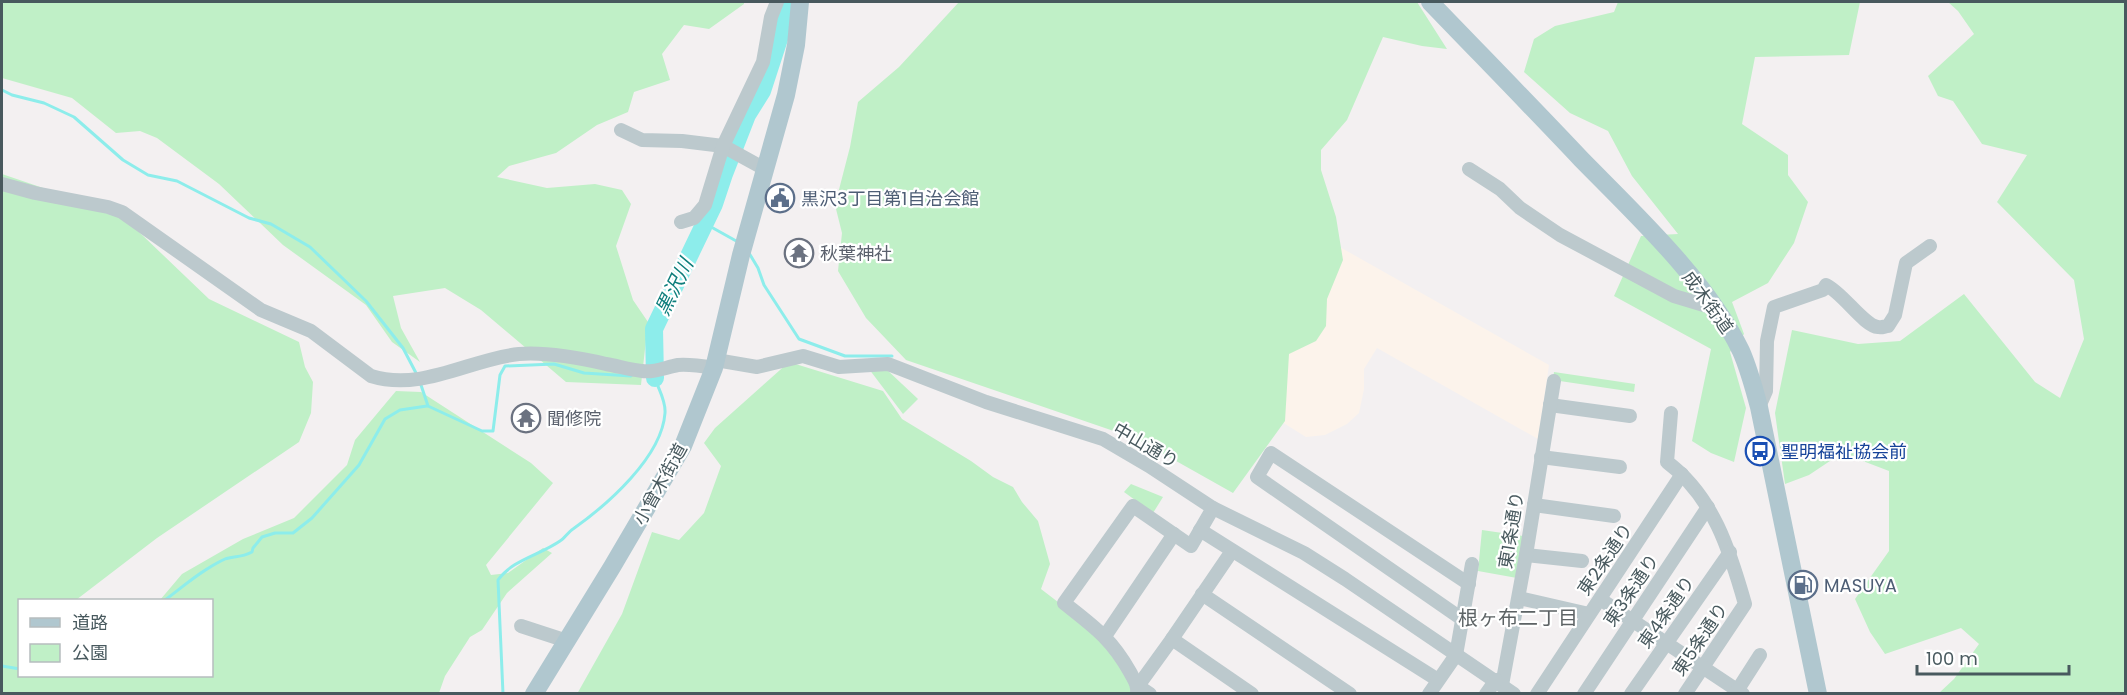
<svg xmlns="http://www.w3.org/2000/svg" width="2127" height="695" font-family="Poppins,'Noto Sans JP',sans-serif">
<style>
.commercial{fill:#fcf3eb}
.green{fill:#c0f0c7}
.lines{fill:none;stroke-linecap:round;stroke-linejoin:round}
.stream{stroke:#8dedeb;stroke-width:3}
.river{stroke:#8dedeb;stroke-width:18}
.minor{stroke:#bcc9cd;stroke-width:14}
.major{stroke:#b0c7cf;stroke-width:18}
.labels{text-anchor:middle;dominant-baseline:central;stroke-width:4.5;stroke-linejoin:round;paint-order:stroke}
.service-label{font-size:18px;fill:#4e5e75;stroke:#fff;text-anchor:start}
.worship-label{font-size:18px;fill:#5b616d;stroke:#fff;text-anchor:start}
.street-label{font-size:18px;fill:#48595e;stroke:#fff}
.transit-label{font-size:18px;fill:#164399;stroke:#fff;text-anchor:start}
.water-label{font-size:20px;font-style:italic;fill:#0e7e7c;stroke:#fff}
.neighbourhood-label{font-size:20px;fill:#5d6365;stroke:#fff}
</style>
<rect width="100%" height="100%" fill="#f3f0f1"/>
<!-- commercial -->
<polygon class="commercial" points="1338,246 1549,365 1538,439 1377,348 1364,369 1364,389 1359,413 1347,424 1325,435 1306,437 1274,417 1286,350"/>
<!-- green -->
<g class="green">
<polygon points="2,2 744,2 744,4 709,29 684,25 662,54 670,80 634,92 628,112 597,125 556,153 509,166 497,177 547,188 595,184 622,190 631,204 616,246 633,300 648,322 641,385 566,382 481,310 445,288 393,296 401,328 420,362 392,342 366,305 283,245 219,184 157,138 140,131 116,133 72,98 2,78"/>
<polygon points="959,2 1417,2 1447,49 1422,46 1383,37 1347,120 1321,150 1321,170 1336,217 1343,260 1327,299 1326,326 1316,341 1289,354 1285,421 1233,493 1137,439 906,360 866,318 838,271 842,233 835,205 850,147 858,102 899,67"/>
<polygon points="1618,2 1860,2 1849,55 1755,57 1742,124 1788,155 1788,175 1808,202 1794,243 1768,283 1732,302 1744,334 1730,352 1746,408 1734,462 1711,453 1692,441 1711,349 1614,296 1641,236 1678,234 1632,176 1608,131 1570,113 1524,72 1534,39 1555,26 1614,12"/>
<polygon points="1948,2 2125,2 2125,693 1939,693 1954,679 1979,644 1961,628 1885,654 1870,632 1855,599 1889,551 1889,471 1842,453 1809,475 1785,484 1775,413 1792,330 1858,344 1900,341 1964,294 2035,382 2060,398 2084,339 2074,280 1997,202 2027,155 1982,144 1953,101 1938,96 1928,76 1974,34 1958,11"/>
<polygon points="2,174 49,190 100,201 139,232 209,299 299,342 305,367 313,382 311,413 299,442 157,538 76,600 20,600 20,676 212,676 212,600 160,600 182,574 243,539 294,518 347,465 355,440 396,391 421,392 531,463 553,483 486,565 491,575 508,573 543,548 552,553 507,593 482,630 470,637 445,676 439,693 2,694"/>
<polygon points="789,362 883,391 902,419 971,461 993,477 1013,487 1022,502 1038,521 1050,564 1041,589 1084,622 1125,669 1132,691 1130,694 577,694 622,614 652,532 679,540 704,513 721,466 704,443 715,428"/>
<polygon points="885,368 918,399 903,414 869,369"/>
<polygon points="1554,372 1635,384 1634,392 1553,380"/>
<polygon points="1131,484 1163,497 1153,513 1124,492"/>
<polygon points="1482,530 1523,536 1517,578 1478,571"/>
</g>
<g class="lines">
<!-- stream -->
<g class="stream">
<polyline points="2,90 12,95 44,103 74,117 123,160 148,175 177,181 249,218 271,224 310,247 366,301 403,348 416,373"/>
<polyline points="704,223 738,242"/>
<polyline points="749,253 758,268 764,285 799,339 845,356 892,356"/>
<polyline points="420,382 428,406 482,431 493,431 500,375 505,366 554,364 584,373 631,376"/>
<path d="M165,600C184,586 203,569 225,559C232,556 241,558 252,552L253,548L262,537L275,533H293L312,518L359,465L385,419L400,410L427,406"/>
<polyline points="2,666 20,669"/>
<path d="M503,694L498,580C512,560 540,555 560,541C565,538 568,532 573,529C607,505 662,457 665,413C666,400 658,389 655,378H650"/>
</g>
<!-- river -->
<polyline class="river" points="655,378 654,329 714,204 724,174 747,115 762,91 791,2"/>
<!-- minor -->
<g class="minor">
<polyline points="621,130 642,140 682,141 723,146 765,169"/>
<polyline points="1469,169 1500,189 1520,208 1560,235 1674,296 1717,309"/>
<path d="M2,184L35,193L108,207L122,212L261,310L311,331L371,376C422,392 470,359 519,354C546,352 580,358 606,364C618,366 630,370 642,371C654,373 666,367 678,365C690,364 702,366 714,368"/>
<polyline points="681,222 694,218 705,205 723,146 763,62 771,17 777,2"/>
<polyline points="716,360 757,367 803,356 839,367 888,364 986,402 1103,439 1149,466 1213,508 1304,553 1345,579 1514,694"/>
<polyline points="1550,405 1630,416"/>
<path d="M1759,407L1766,391L1767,341L1774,307L1823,290L1826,285C1843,293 1864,326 1878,327C1882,328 1885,326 1888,326L1895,315L1906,263L1930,246"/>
<path d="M1671,413L1667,462C1713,496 1730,551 1745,604L1685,694"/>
<polyline points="1541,457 1620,467"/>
<polyline points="1534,505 1614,516"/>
<polyline points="1200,530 1438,680"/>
<polyline points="1526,555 1582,561"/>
<polyline points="1202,594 1350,694"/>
<polyline points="1519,598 1589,614"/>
<polyline points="1600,599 1743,694"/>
<polyline points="1462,619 1257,477 1271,453 1469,584"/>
<polyline points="521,626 567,641"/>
<polyline points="1105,636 1174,534"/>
<polyline points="1172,639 1252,694"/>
<polyline points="1502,685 1526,555 1554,381"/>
<path d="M1137,694C1138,684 1134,680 1130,672C1111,638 1093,626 1064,603L1133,506L1191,546L1213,508"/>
<polyline points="1150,694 1138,686 1172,639 1232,551"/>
<polyline points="1429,694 1456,655 1472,564"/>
<polyline points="1486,694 1496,680"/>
<polyline points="1537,694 1682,474"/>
<polyline points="1584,694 1708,507"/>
<polyline points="1631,694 1730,552"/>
<polyline points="1735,694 1760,655"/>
</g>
<!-- major -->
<g class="major">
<path d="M1430,2C1480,54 1531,106 1581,159C1634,213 1708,282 1741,351C1749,369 1754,388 1759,407L1818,694"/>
<polyline points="534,694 612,567 683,446 714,368 741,255 786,95 796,45 800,2"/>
</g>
</g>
<!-- icons -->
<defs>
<g id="civic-ring" transform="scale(1.5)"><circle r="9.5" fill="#fff" stroke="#5c6f8a" stroke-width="1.5"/><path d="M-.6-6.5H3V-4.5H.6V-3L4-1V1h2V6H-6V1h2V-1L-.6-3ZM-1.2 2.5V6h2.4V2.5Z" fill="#5c6f8a"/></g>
<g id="temple-ring" transform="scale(1.5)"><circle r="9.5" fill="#fff" stroke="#6b7280" stroke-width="1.5"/><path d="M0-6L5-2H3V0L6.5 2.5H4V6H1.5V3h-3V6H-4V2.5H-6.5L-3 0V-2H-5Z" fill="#6b7280"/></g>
<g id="bus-ring" transform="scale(1.5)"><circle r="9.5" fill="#fff" stroke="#1a4fb4" stroke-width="1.5"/><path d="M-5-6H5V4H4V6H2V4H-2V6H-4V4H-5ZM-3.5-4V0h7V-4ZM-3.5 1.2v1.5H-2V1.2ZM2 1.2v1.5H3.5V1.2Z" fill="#1a4fb4"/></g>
<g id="fuel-ring" transform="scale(1.5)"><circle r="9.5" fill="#fff" stroke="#5c6f8a" stroke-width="1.5"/><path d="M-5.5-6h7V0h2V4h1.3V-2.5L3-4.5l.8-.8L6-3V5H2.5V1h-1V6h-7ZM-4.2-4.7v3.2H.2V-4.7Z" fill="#5c6f8a"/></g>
</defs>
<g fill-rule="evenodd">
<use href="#civic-ring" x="780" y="198"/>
<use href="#temple-ring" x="799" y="253"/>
<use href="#temple-ring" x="526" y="418"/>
<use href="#bus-ring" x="1760" y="451"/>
<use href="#fuel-ring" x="1803" y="585"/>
</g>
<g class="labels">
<!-- service labels -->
<g class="service-label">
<text x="801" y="198">黒沢3丁目第1自治会館</text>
<text x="1824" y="585">MASUYA</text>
</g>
<!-- worship labels -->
<g class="worship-label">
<text x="820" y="253">秋葉神社</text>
<text x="547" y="418">聞修院</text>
</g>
<!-- street labels -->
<g class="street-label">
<text transform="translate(1708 302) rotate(54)">成木街道</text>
<text transform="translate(1146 445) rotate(30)">中山通り</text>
<text transform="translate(660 484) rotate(-61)">小曾木街道</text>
<text transform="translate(1511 530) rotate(-81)">東1条通り</text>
<text transform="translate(1605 559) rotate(-56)">東2条通り</text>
<text transform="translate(1631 590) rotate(-56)">東3条通り</text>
<text transform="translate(1666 612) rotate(-55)">東4条通り</text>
<text transform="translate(1700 639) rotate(-56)">東5条通り</text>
</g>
<!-- transit labels -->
<g class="transit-label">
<text x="1781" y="451">聖明福祉協会前</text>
</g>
<!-- water labels -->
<g class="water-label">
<text transform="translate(674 287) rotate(-64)">黒沢川</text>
</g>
<!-- neighbourhood labels -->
<g class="neighbourhood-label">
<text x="1518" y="618">根ヶ布二丁目</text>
</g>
</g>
<!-- border -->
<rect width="2127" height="695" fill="none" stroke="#48595e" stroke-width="6"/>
<!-- legend -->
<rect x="18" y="599" width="195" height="78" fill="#ffffff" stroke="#b6bdbf" stroke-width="1.5"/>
<rect x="30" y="618" width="30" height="9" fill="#b0c7cf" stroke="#b6bdbf" stroke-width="1.5"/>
<text x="72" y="629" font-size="18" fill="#48595e">道路</text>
<rect x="30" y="644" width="30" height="18" fill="#c0f0c7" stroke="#b6bdbf" stroke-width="1.5"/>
<text x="72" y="659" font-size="18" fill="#48595e">公園</text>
<!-- scale -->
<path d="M1917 665v9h152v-9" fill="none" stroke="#48595e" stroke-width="3"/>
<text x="1926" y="665" font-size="18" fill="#48595e" stroke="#ffffff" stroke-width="4.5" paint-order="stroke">100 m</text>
</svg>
